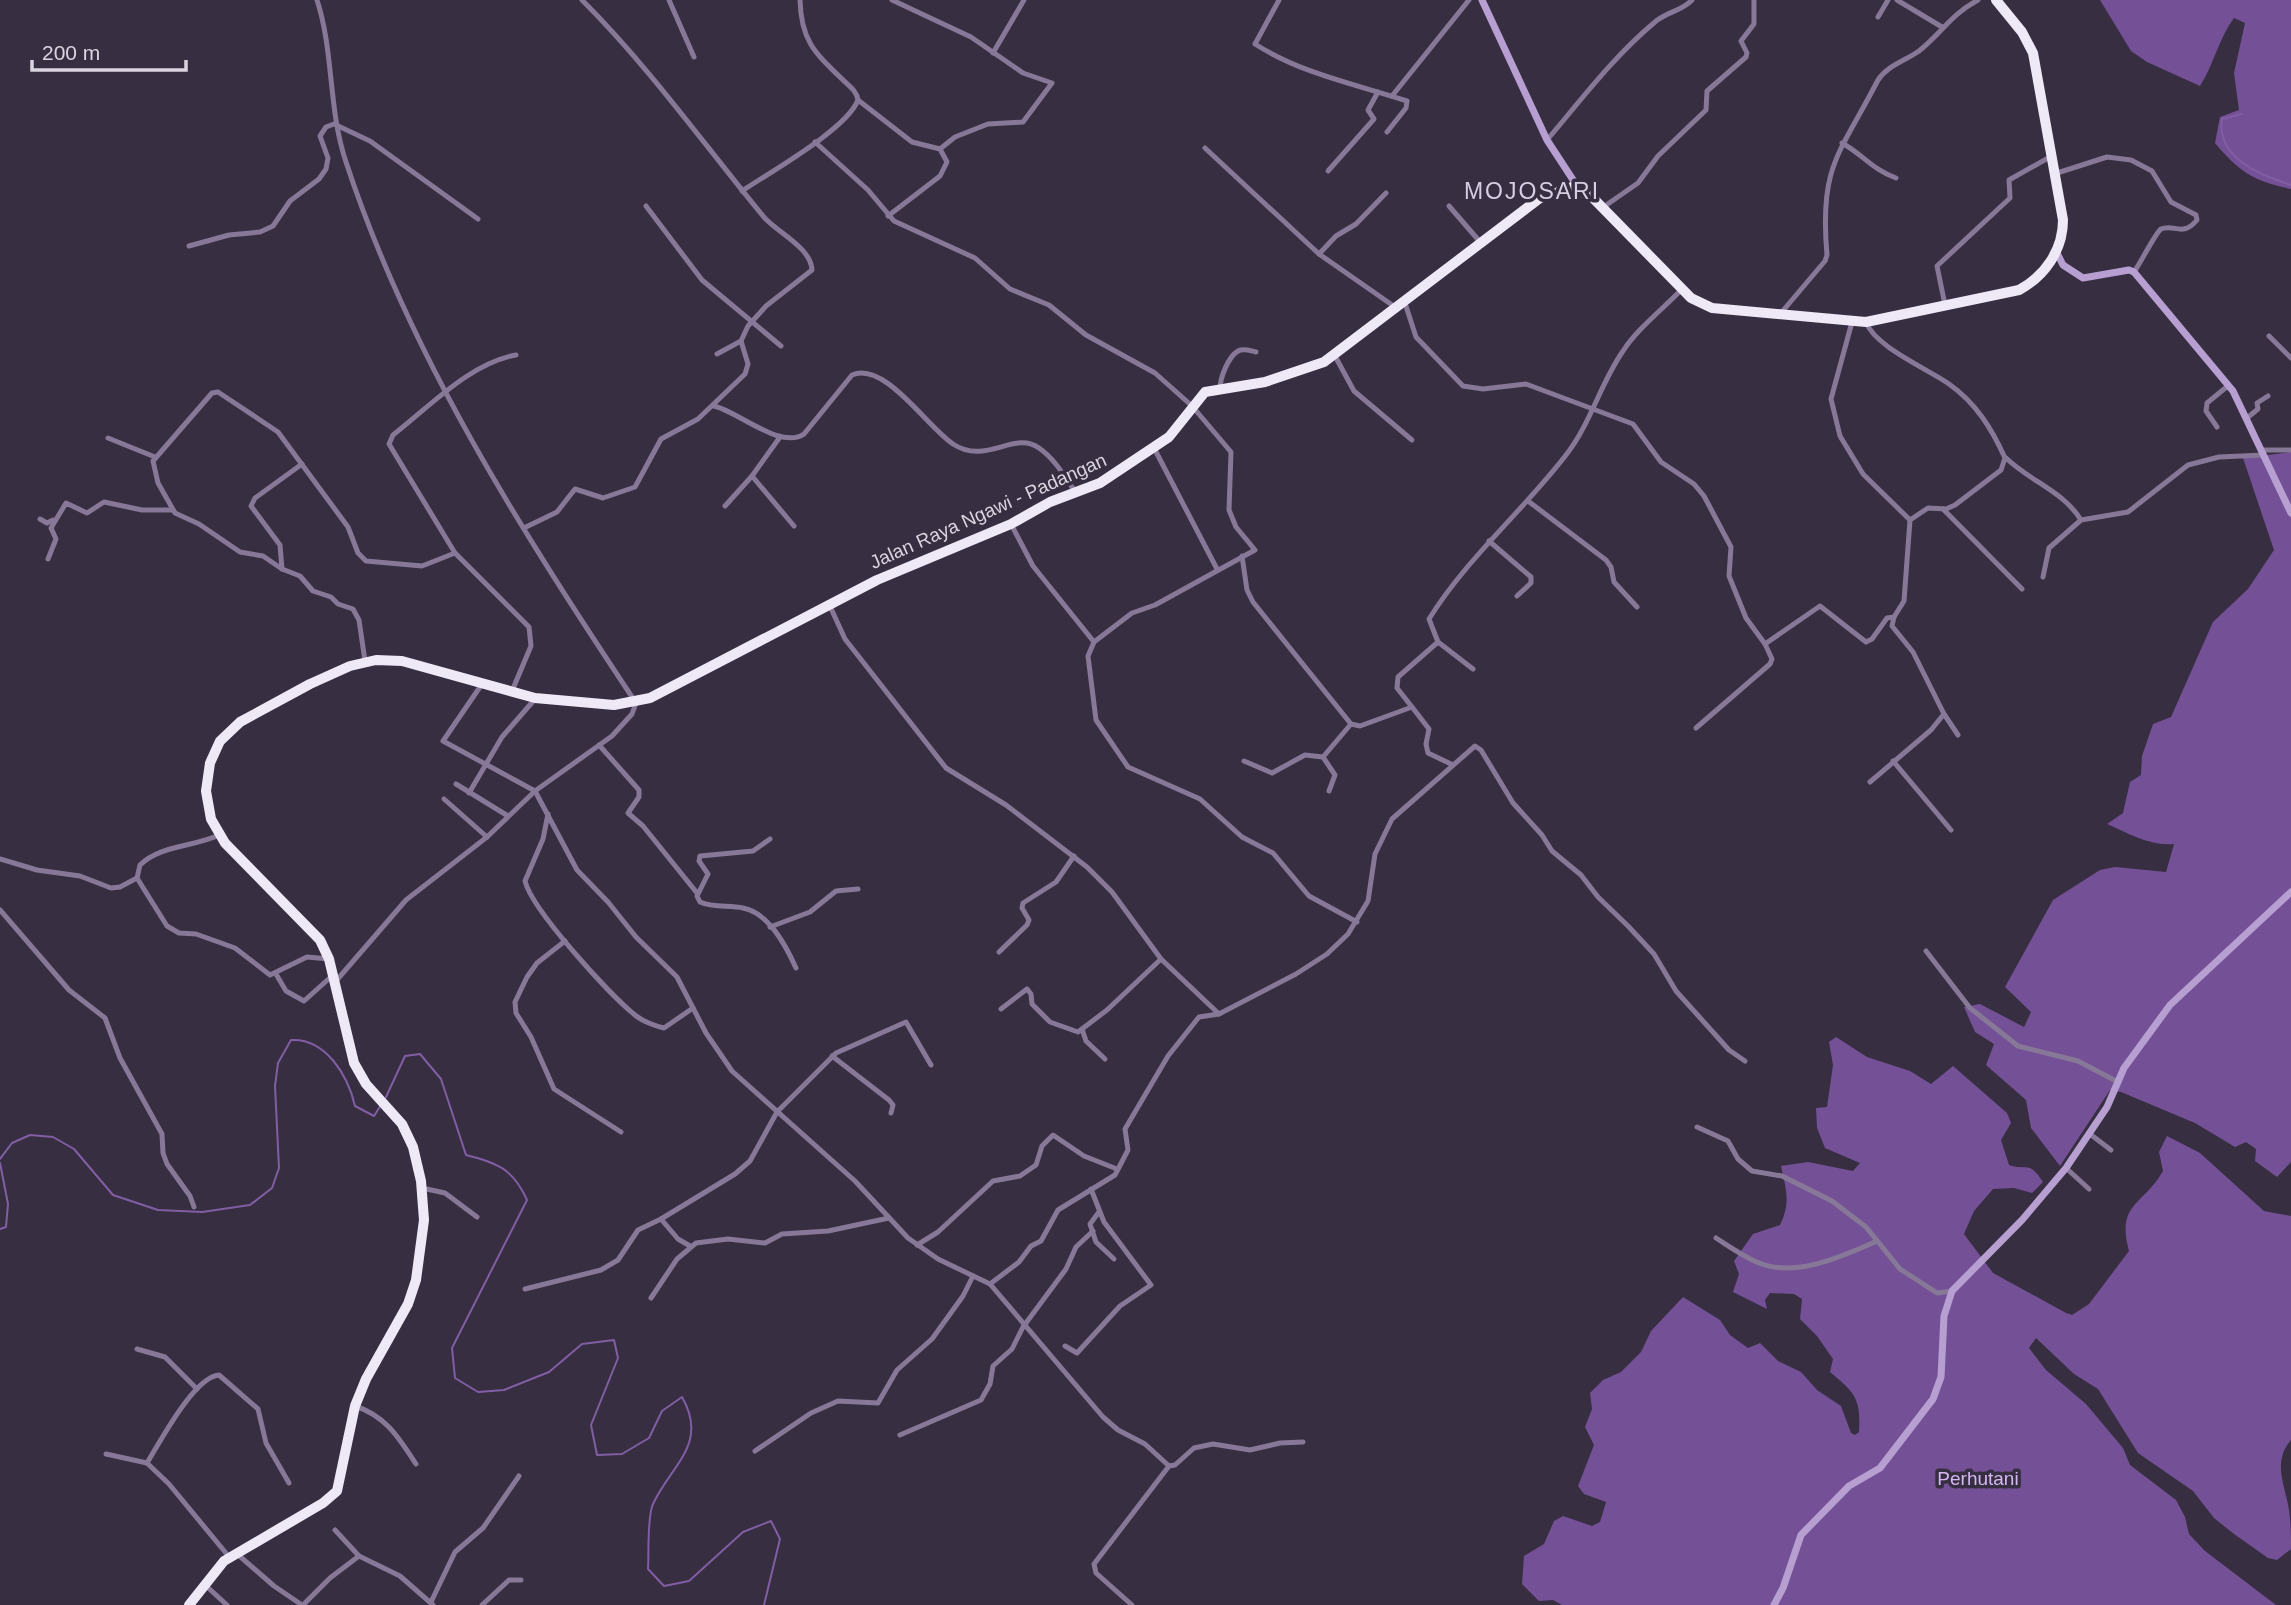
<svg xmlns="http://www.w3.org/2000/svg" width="2291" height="1605" font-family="Helvetica,sans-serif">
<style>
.forest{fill:#745196}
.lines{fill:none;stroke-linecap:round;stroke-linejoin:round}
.stream{stroke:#815ea4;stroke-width:2}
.street{stroke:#877898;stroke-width:5}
.secondary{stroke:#b79fd2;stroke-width:7}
.highway{stroke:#efe8f7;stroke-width:10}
.labels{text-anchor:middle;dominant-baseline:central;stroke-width:7;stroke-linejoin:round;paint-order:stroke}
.street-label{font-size:19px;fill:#dad4e0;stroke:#372e41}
.park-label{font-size:19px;fill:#d2b7f1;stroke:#372e41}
.quarter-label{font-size:23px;letter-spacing:2px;fill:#d7cce3;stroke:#372e41}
</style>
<rect width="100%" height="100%" fill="#372e41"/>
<!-- forest -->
<g class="forest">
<path d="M2100,0H2291V189C2254,181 2240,173 2215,143L2220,117L2239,110L2234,73L2245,23L2234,18C2219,38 2214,64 2200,86L2147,62L2131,51Z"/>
<path d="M2291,452V1162L2277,1177L2255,1161L2256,1149L2246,1142L2235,1147L2195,1123L2121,1092L2110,1090L2060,1166L2031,1128L2026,1100L1986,1065L1994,1044L1975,1032L1964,1007L1980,1004L2024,1027L2031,1012L2005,987L2053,900L2100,870L2115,867L2166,872L2174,844C2149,846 2130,834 2107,824L2123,813L2130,782L2141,775L2142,756L2153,724L2171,717L2213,622L2248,589L2274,550L2243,458Z"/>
<path d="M1836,1037L1867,1057L1910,1071L1931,1084L1953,1066L2007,1113L2011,1123L2001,1140L2009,1165C2027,1171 2029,1160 2043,1182L2032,1193L2014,1188L1993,1189L1974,1211L1964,1234L1993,1273L2066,1313L2072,1315L2089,1304L2129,1251C2116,1203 2143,1206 2163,1171L2159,1152L2167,1136L2200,1153L2264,1211L2291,1216V1440C2272,1462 2285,1485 2289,1510C2291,1523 2291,1536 2291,1549L2277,1560L2268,1558L2234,1534L2214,1518L2193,1491L2138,1453L2098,1389L2074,1374L2036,1338L2029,1348L2046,1370L2086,1404L2123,1448L2130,1465L2176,1500L2185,1517L2189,1534L2205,1551L2276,1605H1562L1553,1600L1539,1601L1522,1584L1524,1556L1544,1544L1554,1521L1563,1516L1592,1526L1600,1522L1606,1502L1584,1494L1578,1486L1594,1445L1585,1427L1592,1409L1590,1393L1603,1380L1621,1372L1641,1352L1651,1331L1683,1297L1720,1320L1730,1335L1748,1348L1760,1343L1778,1361L1801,1372L1817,1390L1841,1406L1851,1433L1855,1435L1859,1432C1861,1398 1855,1393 1830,1372L1833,1359L1817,1336L1800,1319L1802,1299L1794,1294L1770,1293L1765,1300L1767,1309L1733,1292L1739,1274L1734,1261L1753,1234L1780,1225C1791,1203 1786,1189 1781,1166L1808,1162L1853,1171L1860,1163L1825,1148L1817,1128L1816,1108L1827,1107L1833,1065L1829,1042Z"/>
</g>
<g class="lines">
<!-- stream -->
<g class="stream">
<path d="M2242,114L2222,119C2216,158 2260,175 2291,185"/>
<path d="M386,1097L405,1056L420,1054L441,1079L466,1155C498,1163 513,1169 527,1200L452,1348L455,1378L478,1392L504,1390L549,1372L582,1344L614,1340L618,1358L591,1425L597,1455L622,1454L649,1438L662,1411L682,1397C709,1444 671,1465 653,1504C647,1517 649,1553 648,1569L664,1586L689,1581L743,1532L771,1521L780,1539L764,1605"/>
<path d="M0,1159L12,1143L30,1135L53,1137L74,1149L113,1195L158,1210L202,1212L250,1205L272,1188L279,1168L275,1086L278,1063L291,1040C326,1038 348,1076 355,1106L374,1116L381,1105"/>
<polyline points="0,1163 8,1204 6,1227 0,1229"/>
</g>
<!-- street -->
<g class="street">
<path d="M317,0C334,52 328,109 346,162C410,357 523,533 636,703L632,714L612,736L535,791L487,837L406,900L336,981"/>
<polyline points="669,0 694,57"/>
<polyline points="892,0 971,37 1023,73 1052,83 1023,122 988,124 955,137 940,149"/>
<path d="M1279,0L1255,44C1302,74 1355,84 1407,101L1406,108L1387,132"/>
<polyline points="1897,0 1942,27"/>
<polyline points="1878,17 1888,0"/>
<polyline points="993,53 1024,0"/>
<polyline points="1392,96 1469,0"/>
<polyline points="858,100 912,142 940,149 947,162 940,176 888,216"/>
<path d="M1547,140C1581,100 1614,56 1655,22C1666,12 1682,11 1692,0"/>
<polyline points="815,142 868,190 894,221 975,258 1010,289 1049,305 1086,335 1155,373 1192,406 1231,452 1229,510 1236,527 1255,550 1155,605 1132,613 1094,642 1033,566 1011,524"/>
<path d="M1842,143C1862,154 1873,170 1896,178"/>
<polyline points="1205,148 1319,254 1395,307"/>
<polyline points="1328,171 1374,119 1368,110 1378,92"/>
<path d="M2054,174L2107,157L2131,160L2152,171L2171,202L2196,215L2197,220C2182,238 2174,223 2161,229C2156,232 2140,264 2134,272"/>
<path d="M742,191C770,172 847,129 858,100C857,91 849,86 842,79C814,52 801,40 800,0"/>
<polyline points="646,206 702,280 781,346"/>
<polyline points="1449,206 1481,243"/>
<polyline points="1602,208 1638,183 1658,156 1706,110 1707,91 1746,57 1747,53 1741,41 1754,24 1754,0"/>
<polyline points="189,246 229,235 260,232 273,226 290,201 319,179 326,169 328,158 320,136 326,127 334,124 370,141 478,219"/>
<polyline points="1319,254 1336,236 1356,224 1386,193"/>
<polyline points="1404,300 1416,337 1463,386 1483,389 1526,384 1633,424 1661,462 1694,484 1704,496 1731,547 1729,576 1746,618 1765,644 1820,606 1866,642 1872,639 1887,618 1894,617"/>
<polyline points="1945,305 1937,266 2010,198 2009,180 2050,157"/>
<path d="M1781,313L1825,261L1827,255C1819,165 1840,154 1878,80C1888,65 1905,61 1919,51C1942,33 1950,15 1978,0"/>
<polyline points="1852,322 1831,399 1840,436 1863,474 1910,520"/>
<path d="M1866,322C1875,347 1928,369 1949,384C1976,403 1992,429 2005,458L2001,470L1955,505L1946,509L1928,508L1910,520L1904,601L1894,617L1892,626L1913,652L1944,714L1931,730L1870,782"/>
<polyline points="2269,336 2291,358"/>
<polyline points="717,354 741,341"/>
<polyline points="1335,356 1354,391 1412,440"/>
<path d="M1220,389C1220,378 1228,357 1238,351C1244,348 1251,351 1256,352"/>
<path d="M714,406C739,412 781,450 804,434L852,375C885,361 927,427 953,444C986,466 1014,430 1039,448C1055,459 1065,477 1076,493"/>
<polyline points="2247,418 2258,409 2257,403 2268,396"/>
<polyline points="2217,427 2206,411 2207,403 2229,385"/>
<polyline points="108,438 155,457"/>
<polyline points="1154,448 1217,569"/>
<polyline points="2262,450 2291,450"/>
<path d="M2006,458C2031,482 2063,491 2081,520"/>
<polyline points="752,476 794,526"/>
<polyline points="1528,501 1606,560 1611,567 1614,582 1637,607"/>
<polyline points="725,506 752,476 780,437"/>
<polyline points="1943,509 2022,589"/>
<polyline points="40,519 47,523 53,520"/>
<path d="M526,527L557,512L575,489L603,498L635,487L661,439L698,419L745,374L748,364L741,341L748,326L766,306L812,270C811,247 776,232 763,216C703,143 649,67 582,0"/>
<polyline points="1489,541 1531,577 1531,583 1517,596"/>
<polyline points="1242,556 1247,590 1253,602 1351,724 1360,726 1412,707 1429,729 1426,744 1428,753 1451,764"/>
<polyline points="48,559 56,539 51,528 66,503 87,513 104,502 142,510 171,510"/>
<polyline points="282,569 280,545 251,506 255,498 302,464"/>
<polyline points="2043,577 2049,548 2081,520 2128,512 2188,465 2219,457 2264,455"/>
<polyline points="829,604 845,639 946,768 1006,805 1087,867 1112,892 1161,959 1219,1014 1296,974 1327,954 1348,934 1368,901 1375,854 1392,819 1475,746 1481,750 1513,803 1542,835 1552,851 1581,875 1598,897 1628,926 1654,954 1676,991 1729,1050 1745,1061"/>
<polyline points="1094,642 1088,656 1096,720 1128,767 1200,799 1242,837 1273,853 1309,896 1357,922"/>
<polyline points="365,661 359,620 353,609 338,604 331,597 313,591 300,576 282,569 263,556 240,552 199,524 175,513 158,483 153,461 212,393 218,392 278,432 348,527 358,553 366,561 422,566 455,553"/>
<path d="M1473,669L1438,642L1429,619C1467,558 1522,512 1566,455C1591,423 1600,384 1623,351C1638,328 1663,309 1682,289"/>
<polyline points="482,684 443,741 535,791 577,870 608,902 636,937 677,977 706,1033 732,1071 855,1181 908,1238 938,1259 990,1284 1103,1417 1118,1430 1145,1444 1169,1466 1175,1465 1194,1448 1213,1444 1250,1450 1280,1443 1303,1442"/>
<path d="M512,691L531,646L529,627L455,553L389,444L393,435C429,407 470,363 516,355"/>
<polyline points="1412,707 1397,688 1398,677 1438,642"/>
<polyline points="1944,714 1958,735"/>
<polyline points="1696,728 1770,664 1772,659 1765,644"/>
<polyline points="599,745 639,790 639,797 628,813 643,826 697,893"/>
<polyline points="1323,757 1335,775 1329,791"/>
<polyline points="1244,761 1272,773 1305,755 1323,757 1351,724"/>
<polyline points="1893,761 1951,830"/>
<polyline points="456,784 508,816"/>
<polyline points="469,793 502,737 535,699"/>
<polyline points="444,799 487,837"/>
<path d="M548,814L543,839L525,881C532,910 610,995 635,1015C642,1021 655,1026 664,1028L693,1008"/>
<path d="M770,839L753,851L700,856L699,861L708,874L697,896L700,902C713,908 729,905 743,908C769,913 786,946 796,968"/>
<polyline points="0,859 37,870 80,876 111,888 120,887 137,878 167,926 179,933 196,934 235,948 270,975 307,957 329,959"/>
<path d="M137,878L140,865C160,845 194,847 219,835"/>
<polyline points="0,910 69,990 105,1018 120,1058 162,1134 163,1153 167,1164 190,1196 194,1207"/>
<polyline points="770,927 810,912 836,891 858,889"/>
<polyline points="565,941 537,963 527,977 515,1002 516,1013 531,1037 554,1089 621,1132"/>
<polyline points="1926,951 1970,1008 2018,1046 2078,1061 2118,1082"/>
<polyline points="999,952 1027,925 1029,920 1022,908 1023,903 1056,882 1074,856"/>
<polyline points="276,974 286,991 304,1001 333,975"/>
<polyline points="1001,1009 1027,989 1031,994 1032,1004 1050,1022 1078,1032 1107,1010 1161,959"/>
<polyline points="1082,1029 1086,1041 1105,1059"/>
<polyline points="832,1056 889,1100 893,1105 891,1113"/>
<polyline points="1697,1127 1728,1141 1738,1159 1752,1171 1782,1176 1832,1201 1866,1227 1900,1269 1937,1293 1952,1291"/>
<polyline points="2090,1134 2111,1150"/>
<polyline points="2066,1168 2089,1189"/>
<polyline points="422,1188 445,1193 477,1217"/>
<polyline points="1099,1212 1090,1224 1096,1242 1114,1259"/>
<polyline points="661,1219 678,1239 690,1246"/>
<path d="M1716,1238C1730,1247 1744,1257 1759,1263C1796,1278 1843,1256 1877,1241"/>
<polyline points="917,1245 938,1232 993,1181 1020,1176 1036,1165 1042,1146 1053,1135 1084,1156 1117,1169"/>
<polyline points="990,1284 1019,1262 1031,1246 1041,1241 1058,1210 1115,1175 1128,1150 1125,1129 1168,1056 1199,1017 1219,1014"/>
<polyline points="525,1289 601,1270 618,1260 638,1230 661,1219 735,1174 750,1161 777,1112 836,1053 906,1022 931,1065"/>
<polyline points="651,1298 677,1259 696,1243 728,1239 765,1243 782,1234 828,1231 889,1218"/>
<polyline points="1065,1346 1077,1353 1120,1306 1151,1285 1104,1222 1091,1189"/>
<polyline points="137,1349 165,1357 197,1389"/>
<path d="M355,1406C386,1416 399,1438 416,1464"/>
<polyline points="900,1435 981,1400 990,1384 993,1366 1012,1349 1023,1327 1066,1269 1076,1247 1093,1231"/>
<polyline points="755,1451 811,1413 838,1401 878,1403 897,1370 932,1339 963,1296 973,1276"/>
<polyline points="106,1454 147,1463 169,1484 230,1558"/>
<path d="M147,1463C160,1442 194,1377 219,1375L258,1409L266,1443L289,1483"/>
<polyline points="335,1530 359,1556 400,1576 433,1605"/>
<polyline points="236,1553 274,1586 302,1605"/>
<polyline points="204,1584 227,1605"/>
<polyline points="431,1602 455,1552 483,1528 519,1476"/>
<polyline points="303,1605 330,1578 359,1556"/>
<polyline points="482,1605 509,1580 521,1580"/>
<polyline points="1132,1605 1096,1573 1094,1564 1169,1466"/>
</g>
<!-- secondary -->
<g class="secondary">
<polyline points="1482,0 1547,140 1579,189"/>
<polyline points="2056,251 2063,265 2083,278 2129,270 2134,272 2233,391 2291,513"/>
<polyline points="1774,1605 1783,1588 1801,1535 1849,1486 1880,1468 1933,1399 1941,1377 1944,1316 1952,1291 2022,1220 2066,1168 2107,1107 2124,1068 2170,1005 2291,892"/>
</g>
<!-- highway -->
<path class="highway" d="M189,1605L224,1561L323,1503L337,1491L355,1406L366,1379L408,1304L416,1280L424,1220L421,1181L413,1147L402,1124L366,1084L354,1063L329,959L320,940L225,843L211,819L206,791L210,763L220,741L240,722L310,684L350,666L376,660L402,661L535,698L614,705L650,698L877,580L1011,524L1050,502L1100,483L1169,437L1205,392L1265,382L1324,362L1540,198L1572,187L1593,198L1691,298L1712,308L1866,322L2019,290C2045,276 2063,250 2063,220L2033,53L2022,32L1996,0"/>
</g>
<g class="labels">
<!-- street labels -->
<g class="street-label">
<text transform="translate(988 511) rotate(-24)">Jalan Raya Ngawi - Padangan</text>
</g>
<!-- park labels -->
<g class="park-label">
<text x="1978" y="1478">Perhutani</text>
</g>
<!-- quarter labels -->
<g class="quarter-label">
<text x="1532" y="191">MOJOSARI</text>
</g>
</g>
<!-- scale -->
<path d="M32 60v10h154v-10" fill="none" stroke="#dad4e0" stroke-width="3.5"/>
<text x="42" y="60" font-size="21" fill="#dad4e0" stroke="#372e41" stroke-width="5" paint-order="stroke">200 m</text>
</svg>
